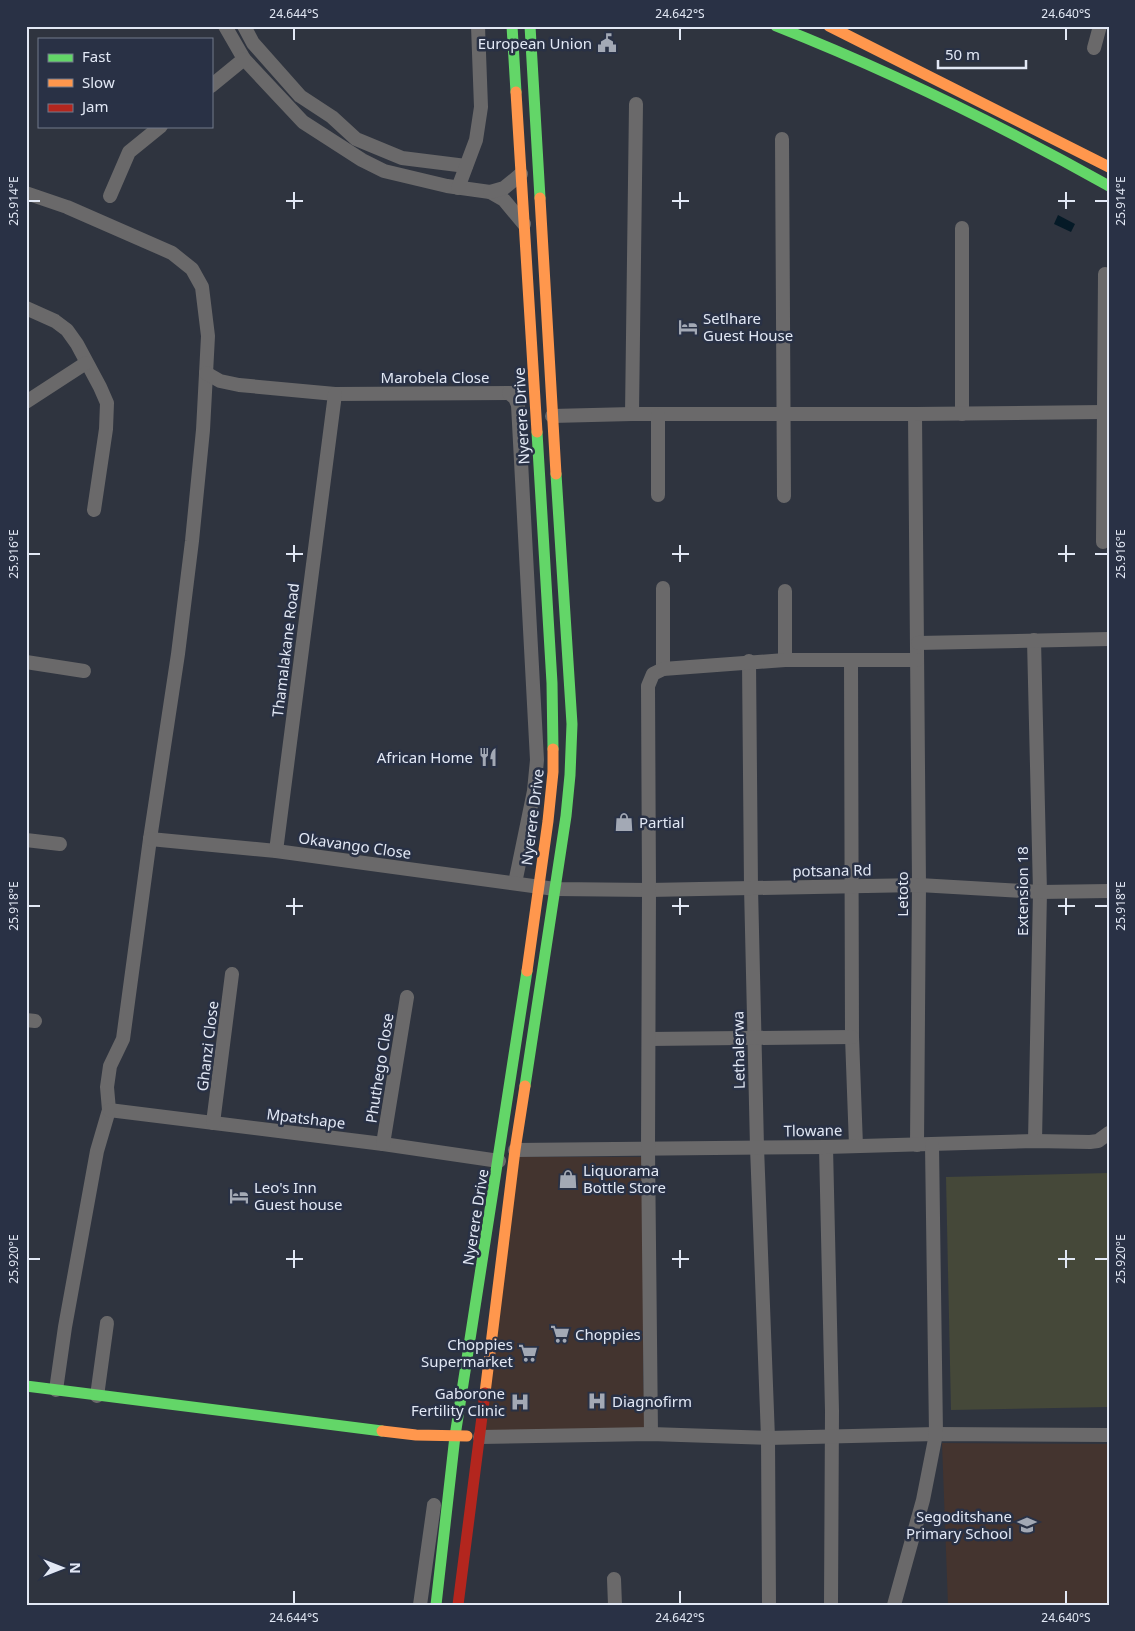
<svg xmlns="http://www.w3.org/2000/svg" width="1135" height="1631" font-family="'Noto Sans',sans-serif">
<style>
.commercial{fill:#43342f}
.education{fill:#44342f}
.green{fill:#454839}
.water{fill:#051a27}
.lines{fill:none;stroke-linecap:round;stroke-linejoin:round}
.street{stroke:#6a696a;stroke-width:14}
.fast{stroke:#63d668;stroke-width:11}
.slow{stroke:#ff974d;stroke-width:11}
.jam{stroke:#b3261e;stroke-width:11}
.ticks{fill:none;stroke:#e2e8f5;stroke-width:2}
.labels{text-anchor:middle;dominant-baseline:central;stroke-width:5;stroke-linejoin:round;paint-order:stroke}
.poi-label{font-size:15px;fill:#e2e8f5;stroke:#293145;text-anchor:start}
.street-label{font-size:15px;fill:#e2e8f5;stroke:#293145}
.neatline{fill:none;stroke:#e2e8f5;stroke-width:2}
.ticks-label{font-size:12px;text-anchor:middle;fill:#e2e8f5}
</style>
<rect width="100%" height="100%" fill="#2f343f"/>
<!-- commercial -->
<polygon class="commercial" points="516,1157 644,1157 643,1376 646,1438 477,1434"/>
<!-- education -->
<polygon class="education" points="942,1443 1109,1444 1109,1605 948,1605"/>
<!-- green -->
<polygon class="green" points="1109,1173 1109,1407 951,1410 946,1177"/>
<!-- water -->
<polygon class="water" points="1058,215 1075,224 1071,232 1054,224"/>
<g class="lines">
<!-- street -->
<g class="street">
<polyline points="225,26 244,59 303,122 362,160 384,171 447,186 490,192 504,200 524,224"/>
<polyline points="244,26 253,43 300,96 332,117 356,139 402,158 466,166"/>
<polyline points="1094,48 1100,26"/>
<polyline points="211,86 244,59"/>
<polyline points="782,139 784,496"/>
<polyline points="458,188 476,140 481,107 478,26"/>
<polyline points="490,192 504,188 521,174"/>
<polyline points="26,193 67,207 172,253 192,269 202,287 208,336 203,430 192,541 178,654 150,839 123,1039 110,1066 107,1087 109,1110 97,1151 65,1327 56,1390"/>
<polyline points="110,196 129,152 161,126"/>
<polyline points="26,308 55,321 67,330 77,344 100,387 107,403 106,429 94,510"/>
<polyline points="206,373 220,381 239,385 335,394 517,393"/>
<polyline points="509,393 515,398 518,405 537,760 534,791 515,883"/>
<polyline points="26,402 86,363"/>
<polyline points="632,414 636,104"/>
<polyline points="915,414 919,885 917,1145"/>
<polyline points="962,414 962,228"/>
<polyline points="552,416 632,414 915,414 1103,412"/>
<polyline points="658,495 658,415"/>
<polyline points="1103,542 1105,274"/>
<polyline points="663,588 663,669"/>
<polyline points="785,591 785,660"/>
<polyline points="1034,640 1040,892 1035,1141"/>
<polyline points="918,643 1109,639"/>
<polyline points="851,660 852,1037 856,1146"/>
<polyline points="749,661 751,887 757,1147 768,1438 769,1605"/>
<polyline points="26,662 84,671"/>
<polyline points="150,839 276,851 555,889 649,890 919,885 1040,892 1109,891"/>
<polyline points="26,840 60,844"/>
<polyline points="276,851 335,394"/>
<polyline points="26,1020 35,1021"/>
<polyline points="649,1039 852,1037"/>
<polyline points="109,1110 383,1144 499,1161"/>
<polyline points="213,1123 232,974"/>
<polyline points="383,1144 407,997"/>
<polyline points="826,1147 832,1411 831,1605"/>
<polyline points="515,1150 826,1147 1035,1141 1090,1142 1098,1141 1109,1133"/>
<polyline points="97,1396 107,1323"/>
<polyline points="651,1434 648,1149 649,890 648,686 653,674 663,669 785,660 917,660"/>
<polyline points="480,1437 651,1434 768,1438 936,1434 1109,1435"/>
<polyline points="614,1579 615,1605"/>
<polyline points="420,1605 434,1505"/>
<polyline points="894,1605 923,1500 936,1434 932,1145"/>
</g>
<!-- fast -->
<g class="fast">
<polyline points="512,26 516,92"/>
<polyline points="530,26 540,198"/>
<path d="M776,26C890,71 1002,126 1109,186"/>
<polyline points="537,432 552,683 553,749"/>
<polyline points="525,1086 566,816 570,775 572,724 556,474"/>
<polyline points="26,1386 382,1431"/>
<polyline points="436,1605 455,1436 527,971"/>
</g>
<!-- slow -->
<g class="slow">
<polyline points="829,26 1109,167"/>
<polyline points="516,92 537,432"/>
<polyline points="540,198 556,474"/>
<polyline points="527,971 548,821 553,772 553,749"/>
<polyline points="485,1393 515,1150 525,1086"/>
<polyline points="382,1431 416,1435 467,1436"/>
</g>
<!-- jam -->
<polyline class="jam" points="458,1605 485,1393"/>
</g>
<!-- ticks -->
<path class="ticks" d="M294,28V40M680,28V40M1066,28V40M294,192V209M680,192V209M1066,192V209M28,201H40M286,201H303M672,201H689M1058,201H1075M1095,201H1108M294,545V562M680,545V562M1066,545V562M28,554H40M286,554H303M672,554H689M1058,554H1075M1095,554H1108M294,898V915M680,898V915M1066,898V915M28,906H40M286,906H303M672,906H689M1058,906H1075M1095,906H1108M294,1250V1268M680,1250V1268M1066,1250V1268M28,1259H40M286,1259H303M672,1259H689M1058,1259H1075M1095,1259H1108M294,1591V1604M680,1591V1604M1066,1591V1604"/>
<!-- icons -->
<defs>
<g id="civic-bare" transform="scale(1.5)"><path d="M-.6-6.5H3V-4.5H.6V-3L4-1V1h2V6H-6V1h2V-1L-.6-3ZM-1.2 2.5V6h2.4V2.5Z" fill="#a3a9b5" stroke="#293145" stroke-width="2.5" paint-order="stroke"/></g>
<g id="hotel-bare" transform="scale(1.5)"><path d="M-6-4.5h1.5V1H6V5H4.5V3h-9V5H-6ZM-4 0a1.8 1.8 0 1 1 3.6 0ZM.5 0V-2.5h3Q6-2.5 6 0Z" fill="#a3a9b5" stroke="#293145" stroke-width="2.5" paint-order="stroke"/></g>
<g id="restaurant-bare" transform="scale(1.5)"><path d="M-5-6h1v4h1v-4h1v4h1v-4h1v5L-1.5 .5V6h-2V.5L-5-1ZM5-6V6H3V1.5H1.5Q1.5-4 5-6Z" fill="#a3a9b5" stroke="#293145" stroke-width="2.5" paint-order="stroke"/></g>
<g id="shop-bare" transform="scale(1.5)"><path d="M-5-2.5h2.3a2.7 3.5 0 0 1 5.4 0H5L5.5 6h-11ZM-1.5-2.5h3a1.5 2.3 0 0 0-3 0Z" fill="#a3a9b5" stroke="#293145" stroke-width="2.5" paint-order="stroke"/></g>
<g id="supermarket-bare" transform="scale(1.5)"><path d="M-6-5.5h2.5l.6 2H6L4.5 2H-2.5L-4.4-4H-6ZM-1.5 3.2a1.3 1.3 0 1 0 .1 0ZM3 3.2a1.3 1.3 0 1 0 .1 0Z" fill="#a3a9b5" stroke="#293145" stroke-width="2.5" paint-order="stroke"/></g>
<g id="hospital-bare" transform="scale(1.5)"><path d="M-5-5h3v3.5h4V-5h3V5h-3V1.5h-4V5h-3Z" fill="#a3a9b5" stroke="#293145" stroke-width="2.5" paint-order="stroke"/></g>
<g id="school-bare" transform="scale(1.5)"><path d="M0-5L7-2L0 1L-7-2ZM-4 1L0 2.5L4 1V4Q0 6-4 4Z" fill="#a3a9b5" stroke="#293145" stroke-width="2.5" paint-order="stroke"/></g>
</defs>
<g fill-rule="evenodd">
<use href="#civic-bare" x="607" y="43"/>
<use href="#hotel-bare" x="688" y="327"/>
<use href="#restaurant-bare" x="488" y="757"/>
<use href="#shop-bare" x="624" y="822"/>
<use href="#shop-bare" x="568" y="1179"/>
<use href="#hotel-bare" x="239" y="1196"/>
<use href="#supermarket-bare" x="560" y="1334"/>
<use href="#supermarket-bare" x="528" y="1353"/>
<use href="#hospital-bare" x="597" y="1401"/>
<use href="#hospital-bare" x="520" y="1402"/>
<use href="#school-bare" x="1027" y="1525"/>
</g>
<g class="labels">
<!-- poi labels -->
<g class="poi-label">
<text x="592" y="43" text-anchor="end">European Union</text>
<text x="703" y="318">Setlhare<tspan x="703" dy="17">Guest House</tspan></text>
<text x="473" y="757" text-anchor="end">African Home</text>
<text x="639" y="822">Partial</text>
<text x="583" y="1170">Liquorama<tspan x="583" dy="17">Bottle Store</tspan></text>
<text x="254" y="1187">Leo's Inn<tspan x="254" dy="17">Guest house</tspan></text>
<text x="575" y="1334">Choppies</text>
<text x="513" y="1344" text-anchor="end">Choppies<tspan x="513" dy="17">Supermarket</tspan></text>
<text x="505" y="1393" text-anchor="end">Gaborone<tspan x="505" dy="17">Fertility Clinic</tspan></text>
<text x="612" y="1401">Diagnofirm</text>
<text x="1012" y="1516" text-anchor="end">Segoditshane<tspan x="1012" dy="17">Primary School</tspan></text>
</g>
<!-- street labels -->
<g class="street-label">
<text x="435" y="377">Marobela Close</text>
<text transform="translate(521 416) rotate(-93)">Nyerere Drive</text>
<text transform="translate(285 650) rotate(-83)">Thamalakane Road</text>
<text transform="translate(532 817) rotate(-83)">Nyerere Drive</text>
<text transform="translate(355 845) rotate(8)">Okavango Close</text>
<text transform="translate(832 870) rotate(-1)">potsana Rd</text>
<text transform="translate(1022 891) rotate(-90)">Extension 18</text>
<text transform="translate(902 894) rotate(-90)">Letoto</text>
<text transform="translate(207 1046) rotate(-83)">Ghanzi Close</text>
<text transform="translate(738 1050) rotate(-91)">Lethalerwa</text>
<text transform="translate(379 1068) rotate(-81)">Phuthego Close</text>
<text transform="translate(306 1118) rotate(7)">Mpatshape</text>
<text transform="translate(813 1130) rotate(-1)">Tlowane</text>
<text transform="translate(475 1217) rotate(-81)">Nyerere Drive</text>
</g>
</g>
<!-- border -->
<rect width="1135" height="1631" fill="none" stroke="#293145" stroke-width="55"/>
<!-- legend -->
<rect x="38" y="38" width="175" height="90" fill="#293145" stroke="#737a8b"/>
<rect x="48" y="54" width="25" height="8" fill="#63d668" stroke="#737a8b"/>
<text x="82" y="62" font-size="15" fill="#e2e8f5">Fast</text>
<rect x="48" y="79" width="25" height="8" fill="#ff974d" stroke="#737a8b"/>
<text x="82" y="88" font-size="15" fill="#e2e8f5">Slow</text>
<rect x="48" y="104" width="25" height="8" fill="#b3261e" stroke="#737a8b"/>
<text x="82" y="112" font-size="15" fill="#e2e8f5">Jam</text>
<!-- north arrow -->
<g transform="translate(62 1568) rotate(90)" stroke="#293145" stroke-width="4" paint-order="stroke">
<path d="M0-4L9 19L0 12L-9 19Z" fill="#e2e8f5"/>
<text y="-8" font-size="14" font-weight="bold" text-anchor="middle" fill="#e2e8f5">N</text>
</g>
<!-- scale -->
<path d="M938 60v8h88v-8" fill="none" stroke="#e2e8f5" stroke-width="2.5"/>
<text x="945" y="60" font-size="15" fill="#e2e8f5" stroke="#293145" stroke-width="4" paint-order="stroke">50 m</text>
<rect x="28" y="28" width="1080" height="1576" class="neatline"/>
<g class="ticks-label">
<text x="294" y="18">24.644°S</text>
<text x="680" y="18">24.642°S</text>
<text x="1066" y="18">24.640°S</text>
<text transform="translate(1121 201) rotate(-90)" y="4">25.914°E</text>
<text transform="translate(14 201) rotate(-90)" y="4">25.914°E</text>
<text transform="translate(1121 554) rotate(-90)" y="4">25.916°E</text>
<text transform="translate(14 554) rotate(-90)" y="4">25.916°E</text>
<text transform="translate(1121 906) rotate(-90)" y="4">25.918°E</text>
<text transform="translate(14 906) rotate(-90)" y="4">25.918°E</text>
<text transform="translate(1121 1259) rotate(-90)" y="4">25.920°E</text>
<text transform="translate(14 1259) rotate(-90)" y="4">25.920°E</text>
<text x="294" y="1622">24.644°S</text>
<text x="680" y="1622">24.642°S</text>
<text x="1066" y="1622">24.640°S</text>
</g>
</svg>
